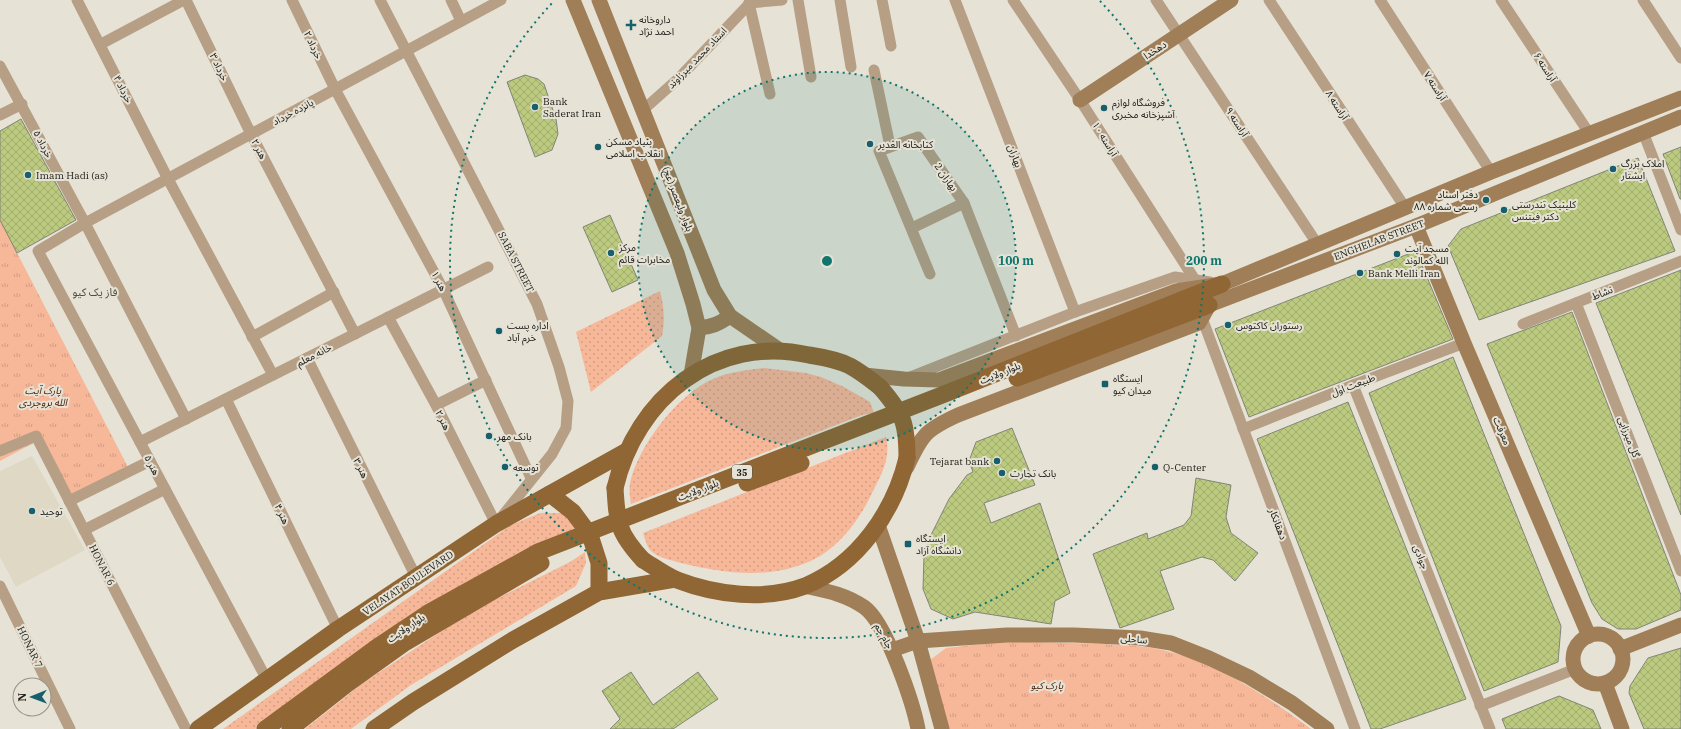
<svg xmlns="http://www.w3.org/2000/svg" width="1681" height="729" font-family="'IBM Plex Serif','Noto Sans Arabic',serif">
<style>
.built{fill:#ded8c5}
.grass{fill:url(#grass-dots)}
.park{fill:url(#park-tufts)}
.building{fill:url(#building-cross-hatch);stroke:#828479}
.lines{fill:none;stroke-linecap:round;stroke-linejoin:round}
.street{stroke:#b79f86;stroke-width:11}
.secondary{stroke:#a07e57;stroke-width:15}
.primary{stroke:#8f6634;stroke-width:17}
.primary-bridge{stroke:#8f6634;stroke-width:17}
.ring{fill:none;stroke:#0f766e;stroke-width:2;stroke-dasharray:2 4}
.poi-dot{fill:#16606e;stroke:#e6e3d6;stroke-width:1.5}
.labels{text-anchor:middle;dominant-baseline:central;stroke-width:4;stroke-linejoin:round;paint-order:stroke}
.shield{fill:#e6e3d6;stroke:#58564f;stroke-width:1}
.shield-label{font-size:9px;font-weight:bold;fill:#1b1a15}
.poi-label{font-size:10px;fill:#1b1a15;stroke:#e6e3d6;text-anchor:start}
.street-label{font-size:10px;fill:#1b1a15;stroke:#e6e3d6}
.park-label{font-size:10px;font-style:italic;fill:#52230a;stroke:#e6e3d6}
.neighbourhood-label{font-size:11px;fill:#504d43;stroke:#e6e3d6}
.centre{fill:#0f766e;stroke:#e6e3d6;stroke-width:2}
.ring-label{font-size:12px;text-anchor:middle;font-weight:bold;fill:#0f766e;stroke:#e6e3d6;stroke-width:4;stroke-linejoin:round;paint-order:stroke}
</style>
<defs>
<pattern id="grass-dots" width="8" height="8" patternUnits="userSpaceOnUse"><rect width="8" height="8" fill="#f7b799"/><path d="M2 2h.1M6 6h.1" fill="none" stroke="#d39d83" stroke-width="1.8" stroke-linecap="round"/></pattern>
<pattern id="park-tufts" width="24" height="20" patternUnits="userSpaceOnUse"><rect width="24" height="20" fill="#f7b799"/><path d="M3 7l-1-3M5 7V3M7 7l1-3M15 17l-1-3M17 17v-4M19 17l1-3" fill="none" stroke="#d39d83"/></pattern>
<pattern id="building-cross-hatch" width="8" height="8" patternUnits="userSpaceOnUse"><rect width="8" height="8" fill="#bbca7e"/><path d="M0 0l8 8M0 8l8-8" fill="none" stroke="#a0ad6c"/></pattern>
</defs>
<rect width="100%" height="100%" fill="#e6e3d6"/>
<!-- built -->
<polygon class="built" points="32,456 85,550 16,587 0,557 0,471"/>
<!-- grass -->
<g class="grass">
<path d="M660,291C664,307 665,320 662,336L591,392L576,332Z"/>
<path d="M764,368L806,373L821,377L844,387L870,402L874,413L862,415L631,504C630,497 629,490 630,483C638,446 678,394 713,379C729,372 746,370 764,368Z"/>
<path d="M886,437C891,457 882,474 873,491C861,517 844,541 820,556C777,581 726,574 681,563C672,560 657,558 650,550C647,546 645,539 643,533Z"/>
<polygon points="540,513 564,513 575,528 481,575 255,729 223,729 511,525"/>
<polygon points="585,552 586,563 576,586 411,685 351,729 305,729 363,683 472,611 570,562"/>
</g>
<!-- park -->
<g class="park">
<polygon points="0,220 129,469 72,499 41,439 0,461"/>
<path d="M1009,641C1040,642 1070,643 1101,644C1119,645 1140,645 1158,649C1215,661 1265,695 1311,729H948L930,660L946,648Z"/>
</g>
<!-- building -->
<g class="building">
<polygon points="525,75 538,79 544,84 556,119 558,134 552,150 535,157 507,82"/>
<polygon points="21,119 76,220 17,253 0,220 0,131"/>
<polygon points="1681,147 1681,199 1680,199 1663,154"/>
<polygon points="1638,158 1675,251 1479,320 1448,246 1461,229"/>
<polygon points="610,215 638,280 612,292 583,227"/>
<polygon points="1416,251 1453,339 1249,417 1215,329"/>
<polygon points="1681,270 1681,515 1596,303"/>
<polygon points="1572,312 1681,595 1681,610 1636,629 1618,629 1602,619 1592,603 1487,344"/>
<polygon points="1453,357 1561,626 1558,662 1484,691 1369,393"/>
<polygon points="1348,402 1466,699 1380,729 1371,729 1257,439"/>
<polygon points="1012,428 1035,485 984,503 991,523 1040,503 1070,593 1055,601 1051,624 975,612 953,619 931,609 923,589 924,556 930,537 949,499 967,475 973,472 969,461 976,442"/>
<polygon points="1196,478 1231,485 1226,517 1231,533 1258,553 1235,581 1213,560 1202,557 1160,571 1174,609 1120,628 1093,554 1147,533 1148,539 1184,525 1191,516"/>
<polygon points="1681,648 1681,729 1644,729 1629,693 1630,686 1648,658"/>
<polygon points="631,672 653,705 698,672 718,699 673,729 610,729 620,719 602,691"/>
<polygon points="1559,696 1593,710 1601,729 1506,729 1502,719"/>
</g>
<g class="lines">
<!-- street -->
<g class="street">
<polyline points="77,0 168,179 273,375"/>
<polyline points="186,0 251,134 355,334"/>
<polyline points="292,0 335,89 443,289 531,478"/>
<polyline points="380,0 537,304 559,367 568,401 566,428 552,454 496,524 436,405 388,317"/>
<polyline points="451,0 461,21"/>
<polyline points="798,0 811,77"/>
<polyline points="840,0 851,67"/>
<polyline points="882,0 891,46"/>
<polyline points="955,0 1075,312"/>
<polyline points="1013,0 1080,100 1195,280"/>
<polyline points="1156,0 1318,245"/>
<polyline points="1269,0 1406,209"/>
<polyline points="1380,0 1491,172"/>
<polyline points="1501,0 1589,133"/>
<polyline points="1643,0 1681,58"/>
<polyline points="749,3 770,94"/>
<polyline points="749,3 782,0"/>
<polyline points="101,44 184,0"/>
<polyline points="0,66 85,223 186,419"/>
<polyline points="874,70 890,146"/>
<polyline points="643,110 679,78 753,0"/>
<polyline points="0,115 22,104"/>
<polyline points="1643,132 1681,230"/>
<polyline points="912,228 964,203"/>
<polyline points="930,274 879,151 918,137 964,203 1016,336"/>
<polyline points="1576,303 1681,571"/>
<polyline points="1202,318 1355,729"/>
<polyline points="1523,324 1681,261"/>
<polyline points="252,337 334,292"/>
<polyline points="307,358 416,577"/>
<polyline points="910,377 1075,312 1175,277 1210,282"/>
<polyline points="1353,385 1490,729"/>
<polyline points="226,399 338,629"/>
<polyline points="436,405 486,380"/>
<polyline points="1243,429 1353,385 1464,343"/>
<polyline points="140,442 488,267"/>
<polyline points="0,451 36,436 186,729"/>
<polyline points="69,501 150,461"/>
<polyline points="84,530 165,489"/>
<polyline points="0,586 70,729"/>
<polyline points="267,680 38,251 85,223 501,0"/>
<polyline points="1480,706 1575,669"/>
</g>
<!-- secondary -->
<g class="secondary">
<polyline points="573,0 677,253 693,304 699,328 691,375"/>
<polyline points="599,0 714,290 730,316 781,351"/>
<polyline points="1080,100 1231,0"/>
<polyline points="1416,226 1464,343 1589,636"/>
<path d="M699,328C711,327 719,324 730,316"/>
<polyline points="864,375 904,379 939,380 1176,291 1222,284 1491,172 1681,98"/>
<path d="M907,467C922,435 925,430 958,415L1199,323L1209,305L1416,226L1681,117"/>
<polyline points="878,525 918,641 942,729"/>
<path d="M804,586C827,591 845,594 864,607C886,622 913,703 918,729"/>
<circle cx="1598" cy="659" r="25"/>
<polyline points="1620,649 1681,625"/>
<polyline points="892,650 918,641 1007,635 1074,635 1140,638 1171,643 1209,658 1249,677 1292,703 1327,729"/>
<polyline points="1605,683 1622,729"/>
</g>
<!-- primary -->
<g class="primary">
<polyline points="1017,378 1209,305"/>
<polyline points="747,483 801,463"/>
<path d="M615,488C636,398 715,334 809,355C822,357 838,360 850,366C861,372 871,380 880,387"/>
<path d="M643,560C653,566 665,575 677,580C716,595 765,601 805,586C858,564 894,512 907,458"/>
<polyline points="198,729 338,629 496,524 627,451"/>
<polyline points="265,729 377,647 428,613 538,552 942,395 1222,284"/>
<polyline points="290,729 347,684 403,644 541,563"/>
<polyline points="374,729 413,702 513,640 599,592 675,579"/>
</g>
<!-- primary-bridge -->
<g class="primary-bridge">
<path d="M880,387C903,414 907,422 907,458"/>
<path d="M615,488C617,523 618,533 643,560"/>
<polyline points="550,494 573,512 590,535 599,563 599,592"/>
</g>
</g>
<!-- distance rings -->
<circle cx="827" cy="261" r="189" fill="#0f766e" fill-opacity=".12"/>
<g class="ring">
<circle cx="827" cy="261" r="189"/>
<path d="M1100 1A377 377 0 1 1 554 1"/>
</g>
<!-- markers -->
<g class="poi-dot">
<path d="M629 19h4v4h4v4h-4v4h-4v-4h-4v-4h4z"/>
<circle cx="535" cy="107" r="4"/>
<circle cx="1104" cy="108" r="4"/>
<circle cx="870" cy="144" r="4"/>
<circle cx="598" cy="147" r="4"/>
<circle cx="1613" cy="169" r="4"/>
<circle cx="28" cy="175" r="4"/>
<circle cx="1486" cy="200" r="4"/>
<circle cx="1504" cy="210" r="4"/>
<circle cx="611" cy="253" r="4"/>
<circle cx="1397" cy="254" r="4"/>
<circle cx="1360" cy="273" r="4"/>
<circle cx="1228" cy="325" r="4"/>
<circle cx="499" cy="331" r="4"/>
<rect x="1101" y="380" width="8" height="8" rx="2"/>
<circle cx="489" cy="436" r="4"/>
<circle cx="997" cy="461" r="4"/>
<circle cx="505" cy="467" r="4"/>
<circle cx="1155" cy="467" r="4"/>
<circle cx="1002" cy="473" r="4"/>
<circle cx="32" cy="511" r="4"/>
<rect x="904" y="540" width="8" height="8" rx="2"/>
</g>
<g class="labels">
<!-- shield labels -->
<rect class="shield" x="732" y="465" width="20" height="14" rx="3"/>
<g class="shield-label">
<text x="742" y="472">35</text>
</g>
<!-- poi labels -->
<g class="poi-label">
<text x="639" y="19">داروخانه<tspan x="639" dy="12">احمد نژاد</tspan></text>
<text x="543" y="101">Bank<tspan x="543" dy="12">Saderat Iran</tspan></text>
<text x="1112" y="102">فروشگاه لوازم<tspan x="1112" dy="12">آشپزخانه مخبری</tspan></text>
<text x="606" y="141">بنیاد مسکن<tspan x="606" dy="12">انقلاب اسلامی</tspan></text>
<text x="878" y="144">کتابخانه الغدیر</text>
<text x="1621" y="163">املاک بزرگ<tspan x="1621" dy="12">ایشتار</tspan></text>
<text x="36" y="175">Imam Hadi (as)</text>
<text x="1478" y="194" text-anchor="end">دفتر اسناد<tspan x="1478" dy="12">رسمی شماره ۸۸</tspan></text>
<text x="1512" y="204">کلینیک تندرستی<tspan x="1512" dy="12">دکتر فیتنس</tspan></text>
<text x="619" y="247">مرکز<tspan x="619" dy="12">مخابرات قائم</tspan></text>
<text x="1405" y="248">مسجد آیت<tspan x="1405" dy="12">الله کمالوند</tspan></text>
<text x="1368" y="273">Bank Melli Iran</text>
<text x="507" y="325">اداره پست<tspan x="507" dy="12">خرم آباد</tspan></text>
<text x="1236" y="325">رستوران کاکتوس</text>
<text x="1113" y="378">ایستگاه<tspan x="1113" dy="12">میدان کیو</tspan></text>
<text x="497" y="436">بانک مهر</text>
<text x="989" y="461" text-anchor="end">Tejarat bank</text>
<text x="513" y="467">توسعه</text>
<text x="1163" y="467">Q-Center</text>
<text x="1010" y="473">بانک تجارت</text>
<text x="40" y="511">توحید</text>
<text x="916" y="538">ایستگاه<tspan x="916" dy="12">دانشگاه آزاد</tspan></text>
</g>
<!-- street labels -->
<g class="street-label">
<text transform="translate(313 45) rotate(64)">خرداد ۲</text>
<text transform="translate(1155 50) rotate(-33)">دهخدا</text>
<text transform="translate(697 58) rotate(-46)">استاد محمد میرزاوند</text>
<text transform="translate(219 67) rotate(64)">خرداد ۳</text>
<text transform="translate(1545 67) rotate(57)">آراسته ۶</text>
<text transform="translate(1435 86) rotate(57)">آراسته ۷</text>
<text transform="translate(123 89) rotate(63)">خرداد ۴</text>
<text transform="translate(1337 105) rotate(57)">آراسته ۸</text>
<text transform="translate(293 112) rotate(-28)">پانزده خرداد</text>
<text transform="translate(1237 122) rotate(57)">آراسته ۹</text>
<text transform="translate(1105 139) rotate(58)">آراسته ۱۰</text>
<text transform="translate(43 144) rotate(62)">خرداد ۵</text>
<text transform="translate(259 149) rotate(62)">هنر ۲</text>
<text transform="translate(1015 156) rotate(69)">بهاران</text>
<text transform="translate(946 177) rotate(55)">بهاران 2</text>
<text transform="translate(678 199) rotate(69)">بلوار ولیعصر (عج)</text>
<text transform="translate(1379 240) rotate(-21)">ENGHELAB STREET</text>
<text transform="translate(516 262) rotate(63)">SABA STREET</text>
<text transform="translate(439 281) rotate(62)">هنر ۱</text>
<text transform="translate(1602 293) rotate(-22)">نشاط</text>
<text transform="translate(314 355) rotate(-27)">خانه معلم</text>
<text transform="translate(1000 373) rotate(-22)">بلوار ولایت</text>
<text transform="translate(1353 385) rotate(-21)">طبیعت اول</text>
<text transform="translate(443 420) rotate(63)">هنر ۲</text>
<text transform="translate(1502 431) rotate(67)">معرفت</text>
<text transform="translate(1629 437) rotate(69)">گل میرزایی</text>
<text transform="translate(152 465) rotate(62)">هنر ۵</text>
<text transform="translate(361 468) rotate(63)">هنر ۳</text>
<text transform="translate(698 490) rotate(-21)">بلوار ولایت</text>
<text transform="translate(282 514) rotate(64)">هنر ۴</text>
<text transform="translate(1278 524) rotate(69)">دهقانکار</text>
<text transform="translate(1421 557) rotate(68)">جوادی</text>
<text transform="translate(102 565) rotate(63)">HONAR 6</text>
<text transform="translate(408 583) rotate(-34)">VELAYAT BOULEVARD</text>
<text transform="translate(406 628) rotate(-34)">بلوار ولایت</text>
<text transform="translate(884 636) rotate(61)">جام جم</text>
<text transform="translate(1134 639) rotate(5)">ساحلی</text>
<text transform="translate(30 647) rotate(64)">HONAR 7</text>
</g>
<!-- park labels -->
<g class="park-label">
<text x="43" y="390">پارک آیت<tspan x="43" dy="12">الله بروجردی</tspan></text>
<text x="1047" y="685">پارک کیو</text>
</g>
<!-- neighbourhood labels -->
<g class="neighbourhood-label">
<text x="95" y="292">فاز یک کیو</text>
</g>
</g>
<circle cx="827" cy="261" r="6" class="centre"/>
<g class="ring-label">
<text x="1016" y="265">100 m</text>
<text x="1204" y="265">200 m</text>
</g>
<!-- north arrow -->
<g transform="translate(32 697) rotate(269)"><circle r="19" fill="#e6e3d6" stroke="#959389"/>
<path d="M0-3L7 15L0 10L-7 15Z" fill="#16606e"/>
<text y="-6" font-size="11" font-weight="bold" text-anchor="middle" fill="#1b1a15">N</text>
</g>
</svg>
